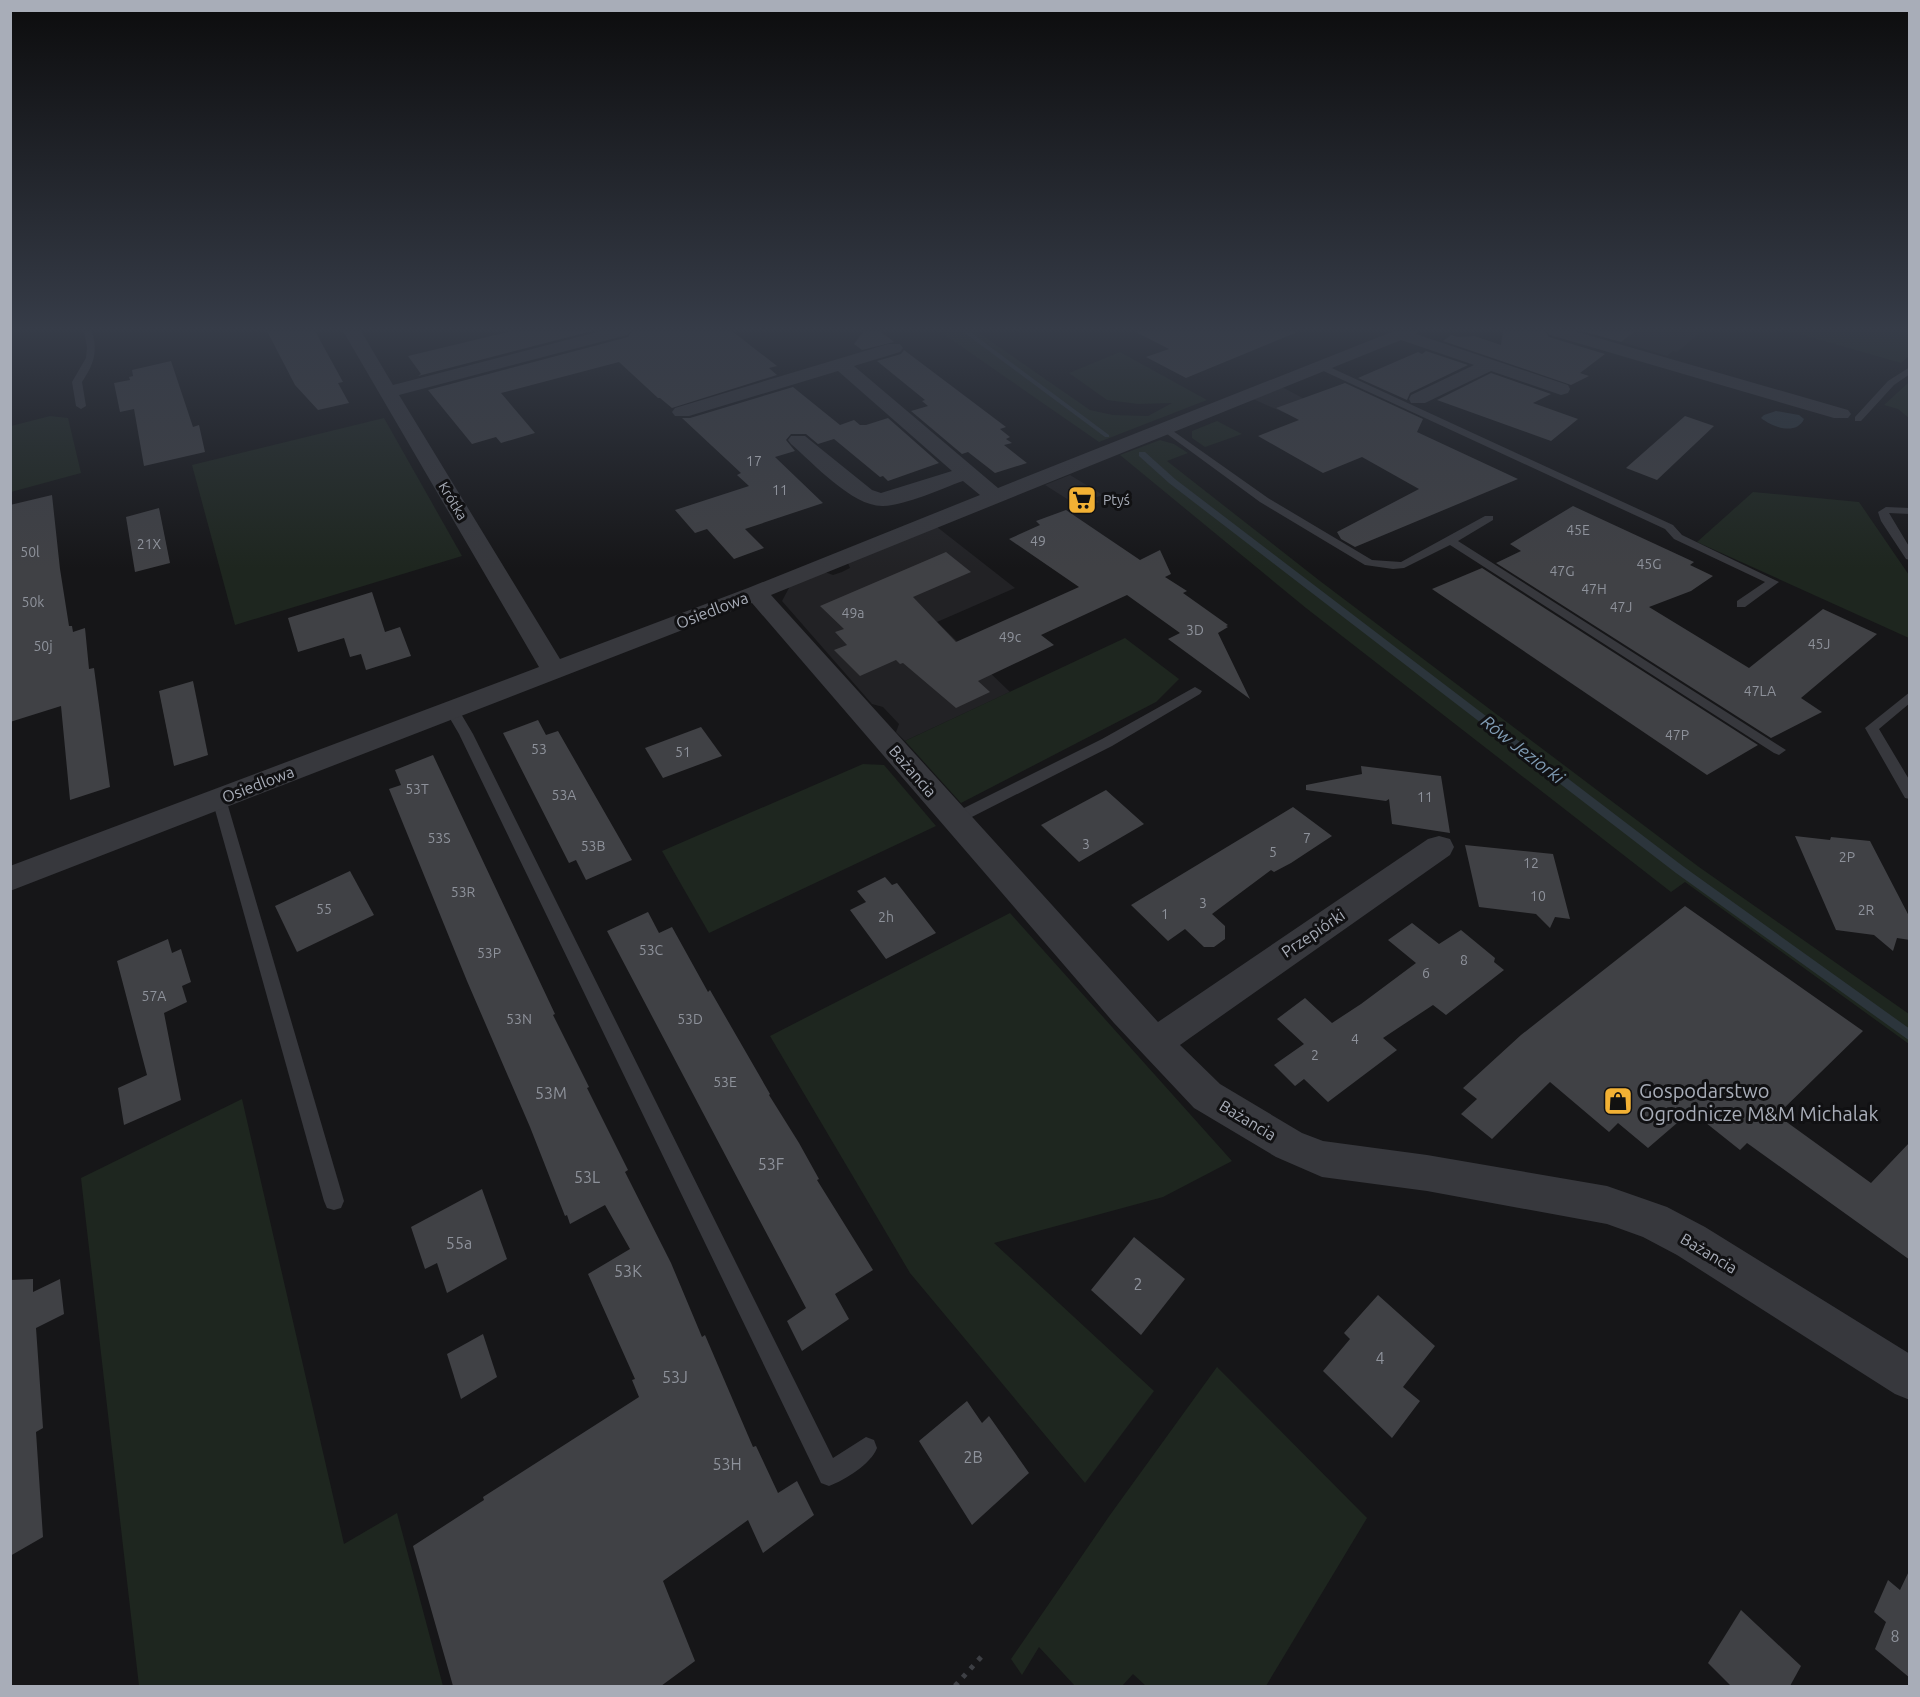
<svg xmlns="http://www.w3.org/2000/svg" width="1920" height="1697" font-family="Ubuntu,sans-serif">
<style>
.built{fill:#222225}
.green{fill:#1e261f}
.water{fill:#2c353c}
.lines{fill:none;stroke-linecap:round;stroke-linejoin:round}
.stream{fill:#2c353c;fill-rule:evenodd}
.building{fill:#404145}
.path{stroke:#3d3f44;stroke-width:5;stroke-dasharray:4.5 7;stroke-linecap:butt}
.service{fill:#37383d;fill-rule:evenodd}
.minor{fill:#37383d;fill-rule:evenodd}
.labels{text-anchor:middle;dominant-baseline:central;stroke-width:6;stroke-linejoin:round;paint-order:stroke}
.number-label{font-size:14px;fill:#8e929b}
.far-poi-label{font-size:14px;fill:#a8adb8;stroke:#111113;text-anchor:start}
.far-street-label{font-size:14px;fill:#a8adb8;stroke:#111113}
.street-label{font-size:16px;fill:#a8adb8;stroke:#111113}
.near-number-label{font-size:16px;fill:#8e929b}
.water-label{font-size:18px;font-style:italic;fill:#7f9bb3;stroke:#111113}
.near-poi-label{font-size:20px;fill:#a8adb8;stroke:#111113;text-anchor:start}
</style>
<rect width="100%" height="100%" fill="#161618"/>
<!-- built -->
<g class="built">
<polygon points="1586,331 1702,331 1677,352 1673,351 1667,356"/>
<polygon points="1282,387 1312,403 1287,414 1253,399"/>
<polygon points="1070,475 1103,495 1094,498 1099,502 1083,509 1045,485"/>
<polygon points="937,527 1015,588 937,622 1010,692 905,741 896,732 899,724 883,707 872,704 782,601 790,586 825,572 833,575 842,572 850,568 848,563"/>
</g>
<!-- green -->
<g class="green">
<polygon points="939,331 976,331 1090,410 1113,415 1148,416 1172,403 1138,404 1107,400 1069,373 1120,352 1207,400 1099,442"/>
<polygon points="1789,331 1909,331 1909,356 1901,363"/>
<polygon points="1909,382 1909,418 1898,409 1884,405"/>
<polygon points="50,416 68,418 81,473 11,492 11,426"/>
<polygon points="384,418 462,556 235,625 192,465"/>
<polygon points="1217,421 1242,434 1205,447 1192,438 1192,431"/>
<polygon points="1160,440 1174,444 1188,453 1167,461 1320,581 1699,867 1909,1014 1909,1044 1685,882 1671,892 1306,608 1120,455"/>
<polygon points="1753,492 1859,502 1909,575 1909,638 1697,542"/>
<polygon points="1125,638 1179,679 1156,702 961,803 905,741"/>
<polygon points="863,764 884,765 936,826 709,933 662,851"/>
<polygon points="1010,913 1232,1161 1163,1197 994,1243 1154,1391 1085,1483 910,1273 770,1036"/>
<polygon points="242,1099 344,1544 397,1513 443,1686 139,1686 81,1178"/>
<polygon points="1217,1367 1367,1518 1266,1686 1146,1686 1133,1674 1122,1686 1075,1686 1039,1647 1022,1675 1011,1659 1110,1515"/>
</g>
<!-- water -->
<path class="water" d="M1776,411L1799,415L1804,419C1796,436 1772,427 1761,418L1764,415Z"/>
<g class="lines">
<!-- stream -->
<g class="stream">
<polygon points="962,331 969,331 1109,435 1109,437 1105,437"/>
<polygon points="1139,452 1145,452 1175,479 1684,867 1910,1029 1910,1041 1676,873 1169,483 1139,456"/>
</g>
</g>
<!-- building -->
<g class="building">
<polygon points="267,331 315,331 343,382 338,383 349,403 318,410 295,385"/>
<polygon points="512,331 592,331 418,376 421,374 408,356"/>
<polygon points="632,331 732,331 777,366 769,368 777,375 672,408 660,398 658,398 619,362 501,393 535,433 501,443 496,437 472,444 428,390 628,337"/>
<polygon points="864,331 880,331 894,342 862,350 854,344"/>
<polygon points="1134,331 1295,331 1295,333 1186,378 1146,357 1169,349"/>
<polygon points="1503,331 1545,331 1549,337 1605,354 1580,373 1589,376 1571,385 1443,341 1451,335 1458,337 1474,336 1501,345"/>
<polygon points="1582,331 1635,331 1621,342"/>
<polygon points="904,350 1006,427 1000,429 1010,437 1006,439 1012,443 1004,445 1027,463 995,473 968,452 962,454 911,411 928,406 922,401 925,400 877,361 901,354"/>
<polygon points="1426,351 1468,365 1410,393 1407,400 1358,378 1418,352 1422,354"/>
<polygon points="171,361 193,427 199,425 205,452 144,466 134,409 120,412 114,383 130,380 129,377 133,376 132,370"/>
<polygon points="1491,373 1551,394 1533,403 1578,419 1551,441 1437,400"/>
<polygon points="1345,383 1423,419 1417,432 1518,479 1355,547 1341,539 1337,532 1419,489 1362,457 1323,473 1258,436 1299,420 1276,408"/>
<polygon points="793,387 840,425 854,420 860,425 866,425 888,418 939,463 888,481 883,476 880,477 834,439 818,444 806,434 791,434 786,440 795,451 775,457 823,503 745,529 764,548 734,559 707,529 695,533 675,510 749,486 737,475 741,473 682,418 690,418"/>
<polygon points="1685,416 1714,426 1657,480 1626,468"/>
<polygon points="52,495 60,569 69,626 72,626 73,632 85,628 89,669 94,668 110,787 70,800 61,706 10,722 10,505"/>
<polygon points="1573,506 1694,562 1690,565 1713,576 1691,591 1649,607 1749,668 1823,609 1877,634 1801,698 1822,712 1771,738 1496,563 1521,551 1510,544"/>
<polygon points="159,508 170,563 135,572 126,517"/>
<polygon points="1066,510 1140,560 1160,550 1171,574 1165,577 1187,591 1183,593 1228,625 1226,626 1228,627 1218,633 1250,699 1168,639 1180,633 1127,595 1041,635 1054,645 978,681 990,692 956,708 903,663 900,664 896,660 860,676 834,650 847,645 835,632 844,629 820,606 946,552 971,572 913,597 956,642 1079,587 1009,539 1040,525 1036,521"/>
<polygon points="1482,568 1758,745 1707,775 1432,589"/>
<polygon points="372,592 385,632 400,627 411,656 366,670 361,654 350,657 344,638 298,652 288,618"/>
<polygon points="193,681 208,755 174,766 159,691"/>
<polygon points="538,720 546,735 558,731 632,860 586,880 576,860 569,863 503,733"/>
<polygon points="701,727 722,756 663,778 645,748"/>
<polygon points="433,755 555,1014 553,1015 589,1087 587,1088 628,1170 625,1172 671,1263 702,1337 705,1335 753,1447 756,1446 778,1493 797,1481 814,1515 763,1553 748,1520 663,1581 695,1661 661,1686 453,1686 413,1546 484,1500 483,1497 639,1397 632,1380 635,1379 588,1274 630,1249 605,1205 570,1224 567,1215 565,1216 530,1127 467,981 389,789 401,785 395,770"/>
<polygon points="1361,766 1441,776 1450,833 1392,824 1389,799 1386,801 1306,790 1306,785 1362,774"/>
<polygon points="1106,790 1144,824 1079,862 1041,825"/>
<polygon points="1293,807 1332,836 1291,863 1274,872 1271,870 1212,914 1225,926 1225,939 1214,947 1204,947 1185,929 1168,941 1131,905"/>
<polygon points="1795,836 1830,840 1831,837 1870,841 1910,918 1910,940 1897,938 1893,951 1874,935 1836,930"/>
<polygon points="1465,845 1553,854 1570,919 1555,917 1550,928 1536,914 1479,907"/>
<polygon points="350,871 374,915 297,952 275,906"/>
<polygon points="885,877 892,885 897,883 936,933 886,959 850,910 866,902 857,891"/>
<polygon points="1685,906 1863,1031 1777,1115 1871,1183 1910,1142 1910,1260 1747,1143 1740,1150 1691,1111 1648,1148 1618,1123 1609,1132 1550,1082 1492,1139 1461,1114 1477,1099 1463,1088 1521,1035"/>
<polygon points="648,912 659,933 672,927 708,992 710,990 770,1094 769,1095 799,1143 819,1179 817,1180 873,1270 835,1294 849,1319 802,1351 787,1321 806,1308 607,931"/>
<polygon points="1412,923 1439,944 1461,930 1495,958 1494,962 1504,970 1446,1015 1433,1005 1383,1038 1397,1050 1328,1102 1304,1079 1295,1086 1274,1065 1304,1044 1277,1019 1305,998 1332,1023 1361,1004 1416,963 1388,940"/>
<polygon points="168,939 172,953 181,949 191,982 182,986 187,1002 164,1013 181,1100 124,1125 118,1088 147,1075 117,961"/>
<polygon points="482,1189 507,1259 447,1293 437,1263 425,1269 411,1227"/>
<polygon points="1134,1237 1185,1279 1141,1335 1091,1290"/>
<polygon points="33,1279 33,1292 60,1279 64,1314 36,1328 43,1428 36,1432 43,1537 10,1556 10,1280"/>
<polygon points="1378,1295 1435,1346 1403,1387 1420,1401 1392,1438 1323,1371 1350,1339 1344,1333"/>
<polygon points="483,1334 497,1377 461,1399 447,1354"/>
<polygon points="967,1401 982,1423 989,1416 1029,1473 972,1525 919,1441"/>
<polygon points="1910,1569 1910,1678 1875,1649 1886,1622 1874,1612 1888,1580 1900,1590"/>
<polygon points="1741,1610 1801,1666 1790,1686 1731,1686 1708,1663"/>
</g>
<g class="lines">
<!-- path -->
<polyline class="path" points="955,1686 982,1656"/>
<!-- service -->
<g class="service">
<path d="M84,331H92C98,352 94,364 82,382L86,406L81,409L76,406L72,382L86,358L87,347Z"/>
<polygon points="1317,364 1323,364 1673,525 1682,535 1779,582 1745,607 1737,607 1737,601 1765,582 1674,539 1665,529 1317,368"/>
<polygon points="1910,367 1910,374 1894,385 1861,421 1855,421 1855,417 1888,381"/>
<polygon points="1166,426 1268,498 1372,560 1401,562 1485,516 1493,516 1493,520 1458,541 1786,750 1779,755 1774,753 1450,545 1404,568 1393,569 1365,565 1260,502 1163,431 1161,429"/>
<polygon points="1886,507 1910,508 1910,514 1889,513 1910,548 1910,560 1906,559 1881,521 1878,512"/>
<polygon points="1195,687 1202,691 1200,694 1112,746 960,823 955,824 948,819 950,815 1102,739"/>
<polygon points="1910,692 1910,703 1879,729 1910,781 1910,799 1905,798 1865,728"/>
<path d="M452,706L457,707L473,734L833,1458L866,1437L874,1440L877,1448C871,1464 845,1480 829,1486L821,1483L459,734L445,710Z"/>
<polygon points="219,794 226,799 344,1201 341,1208 334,1210 327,1208 324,1201 212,799"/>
</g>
<!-- minor -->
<g class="minor">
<path d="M343,331H361L393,385L601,331H630L627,335L399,395L560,659L748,588L980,495L963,481C940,489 907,505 883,506C853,507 813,463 791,444L788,440L791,436H805L872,490L881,493L952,471L838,371L689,416H675L672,412L675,408L888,344H900L903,348L900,352L854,366L998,488L1394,331H1418L1416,334L1568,385L1570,389L1568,393L1561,395L1491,371L1425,403H1411L1409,399L1411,395L1474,365L1401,340L771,595L1158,1022L1428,839L1439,836L1450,839L1454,847L1450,855L1180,1045L1220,1084L1302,1133L1323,1141L1427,1155L1607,1186L1667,1207L1705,1227L1910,1354V1400L1895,1394L1677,1255L1643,1237L1607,1224L1427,1191L1322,1177L1276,1157L1194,1108L1114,1023L752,603L10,891V866L539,667Z"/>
<polygon points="1547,331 1574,331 1848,410 1851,414 1848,418 1834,418 1550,335"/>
</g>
</g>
<!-- sky -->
<linearGradient id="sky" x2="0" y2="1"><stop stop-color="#0c0c0d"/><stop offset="0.58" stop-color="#363c48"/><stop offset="1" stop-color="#363c48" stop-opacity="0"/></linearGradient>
<rect width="1920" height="568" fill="url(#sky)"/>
<!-- icons -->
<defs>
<g id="supermarket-square" transform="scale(1.5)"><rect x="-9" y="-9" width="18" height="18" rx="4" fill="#f2b134" stroke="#111113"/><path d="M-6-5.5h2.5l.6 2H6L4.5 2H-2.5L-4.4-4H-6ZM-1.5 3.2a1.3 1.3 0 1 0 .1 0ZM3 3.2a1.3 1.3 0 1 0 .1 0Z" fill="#111"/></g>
<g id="shop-square" transform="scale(1.5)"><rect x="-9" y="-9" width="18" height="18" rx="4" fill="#f2b134" stroke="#111113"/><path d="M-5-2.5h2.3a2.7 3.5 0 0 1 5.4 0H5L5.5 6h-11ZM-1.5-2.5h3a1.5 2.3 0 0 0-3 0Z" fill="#111"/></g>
</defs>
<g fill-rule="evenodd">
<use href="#supermarket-square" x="1082" y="500"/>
<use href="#shop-square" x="1618" y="1101"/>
</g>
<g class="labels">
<!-- number labels -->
<g class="number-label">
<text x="754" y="461">17</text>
<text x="780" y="490">11</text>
<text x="1578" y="530">45E</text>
<text x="1038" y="541">49</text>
<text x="149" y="544">21X</text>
<text x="30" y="552">50l</text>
<text x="1649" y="564">45G</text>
<text x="1562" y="571">47G</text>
<text x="1594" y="589">47H</text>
<text x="33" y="602">50k</text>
<text x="1621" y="607">47J</text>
<text x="853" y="613">49a</text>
<text x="1195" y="630">3D</text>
<text x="1010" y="637">49c</text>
<text x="1819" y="644">45J</text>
<text x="43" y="646">50j</text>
<text x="1760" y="691">47LA</text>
<text x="1677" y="735">47P</text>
<text x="539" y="749">53</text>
<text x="683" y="752">51</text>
<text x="417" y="789">53T</text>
<text x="564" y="795">53A</text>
<text x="1425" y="797">11</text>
<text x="439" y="838">53S</text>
<text x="1307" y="838">7</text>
<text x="1086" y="844">3</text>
<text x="593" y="846">53B</text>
<text x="1273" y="852">5</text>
<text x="1847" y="857">2P</text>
<text x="1531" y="863">12</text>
<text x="463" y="892">53R</text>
<text x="1538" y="896">10</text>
<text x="1203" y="903">3</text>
<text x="324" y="909">55</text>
<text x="1866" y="910">2R</text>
<text x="1165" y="914">1</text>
<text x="886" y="917">2h</text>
<text x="651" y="950">53C</text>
<text x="489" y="953">53P</text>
<text x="1464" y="960">8</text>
<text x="1426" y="973">6</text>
<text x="154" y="996">57A</text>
<text x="519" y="1019">53N</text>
<text x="690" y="1019">53D</text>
<text x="1355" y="1039">4</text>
<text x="1315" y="1055">2</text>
<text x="725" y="1082">53E</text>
</g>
<!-- far-poi labels -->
<g class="far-poi-label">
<text x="1103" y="500">Ptyś</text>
</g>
<!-- far-street labels -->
<g class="far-street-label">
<text transform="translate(453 501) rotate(59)">Krótka</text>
</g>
<!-- street labels -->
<g class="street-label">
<text transform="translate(712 610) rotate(-21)">Osiedlowa</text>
<text transform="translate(913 771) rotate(49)">Bażancia</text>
<text transform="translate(258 784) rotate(-21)">Osiedlowa</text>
<text transform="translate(1313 933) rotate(-34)">Przepiórki</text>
<text transform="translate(1248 1120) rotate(31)">Bażancia</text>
<text transform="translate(1709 1253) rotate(31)">Bażancia</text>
</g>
<!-- near-number labels -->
<g class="near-number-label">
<text x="551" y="1093">53M</text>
<text x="771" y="1164">53F</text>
<text x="587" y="1177">53L</text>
<text x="459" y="1243">55a</text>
<text x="628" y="1271">53K</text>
<text x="1138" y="1284">2</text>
<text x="1380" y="1358">4</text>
<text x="675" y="1377">53J</text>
<text x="973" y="1457">2B</text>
<text x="727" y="1464">53H</text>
<text x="1895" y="1636">8</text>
</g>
<!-- water labels -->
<g class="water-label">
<text transform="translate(1523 749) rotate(38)">Rów Jeziorki</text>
</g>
<!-- near-poi labels -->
<g class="near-poi-label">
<text x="1639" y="1090">Gospodarstwo<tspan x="1639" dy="23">Ogrodnicze M&amp;M Michalak</tspan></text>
</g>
</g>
<!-- border -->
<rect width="1920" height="1697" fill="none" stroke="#a8adb8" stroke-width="24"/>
</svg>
